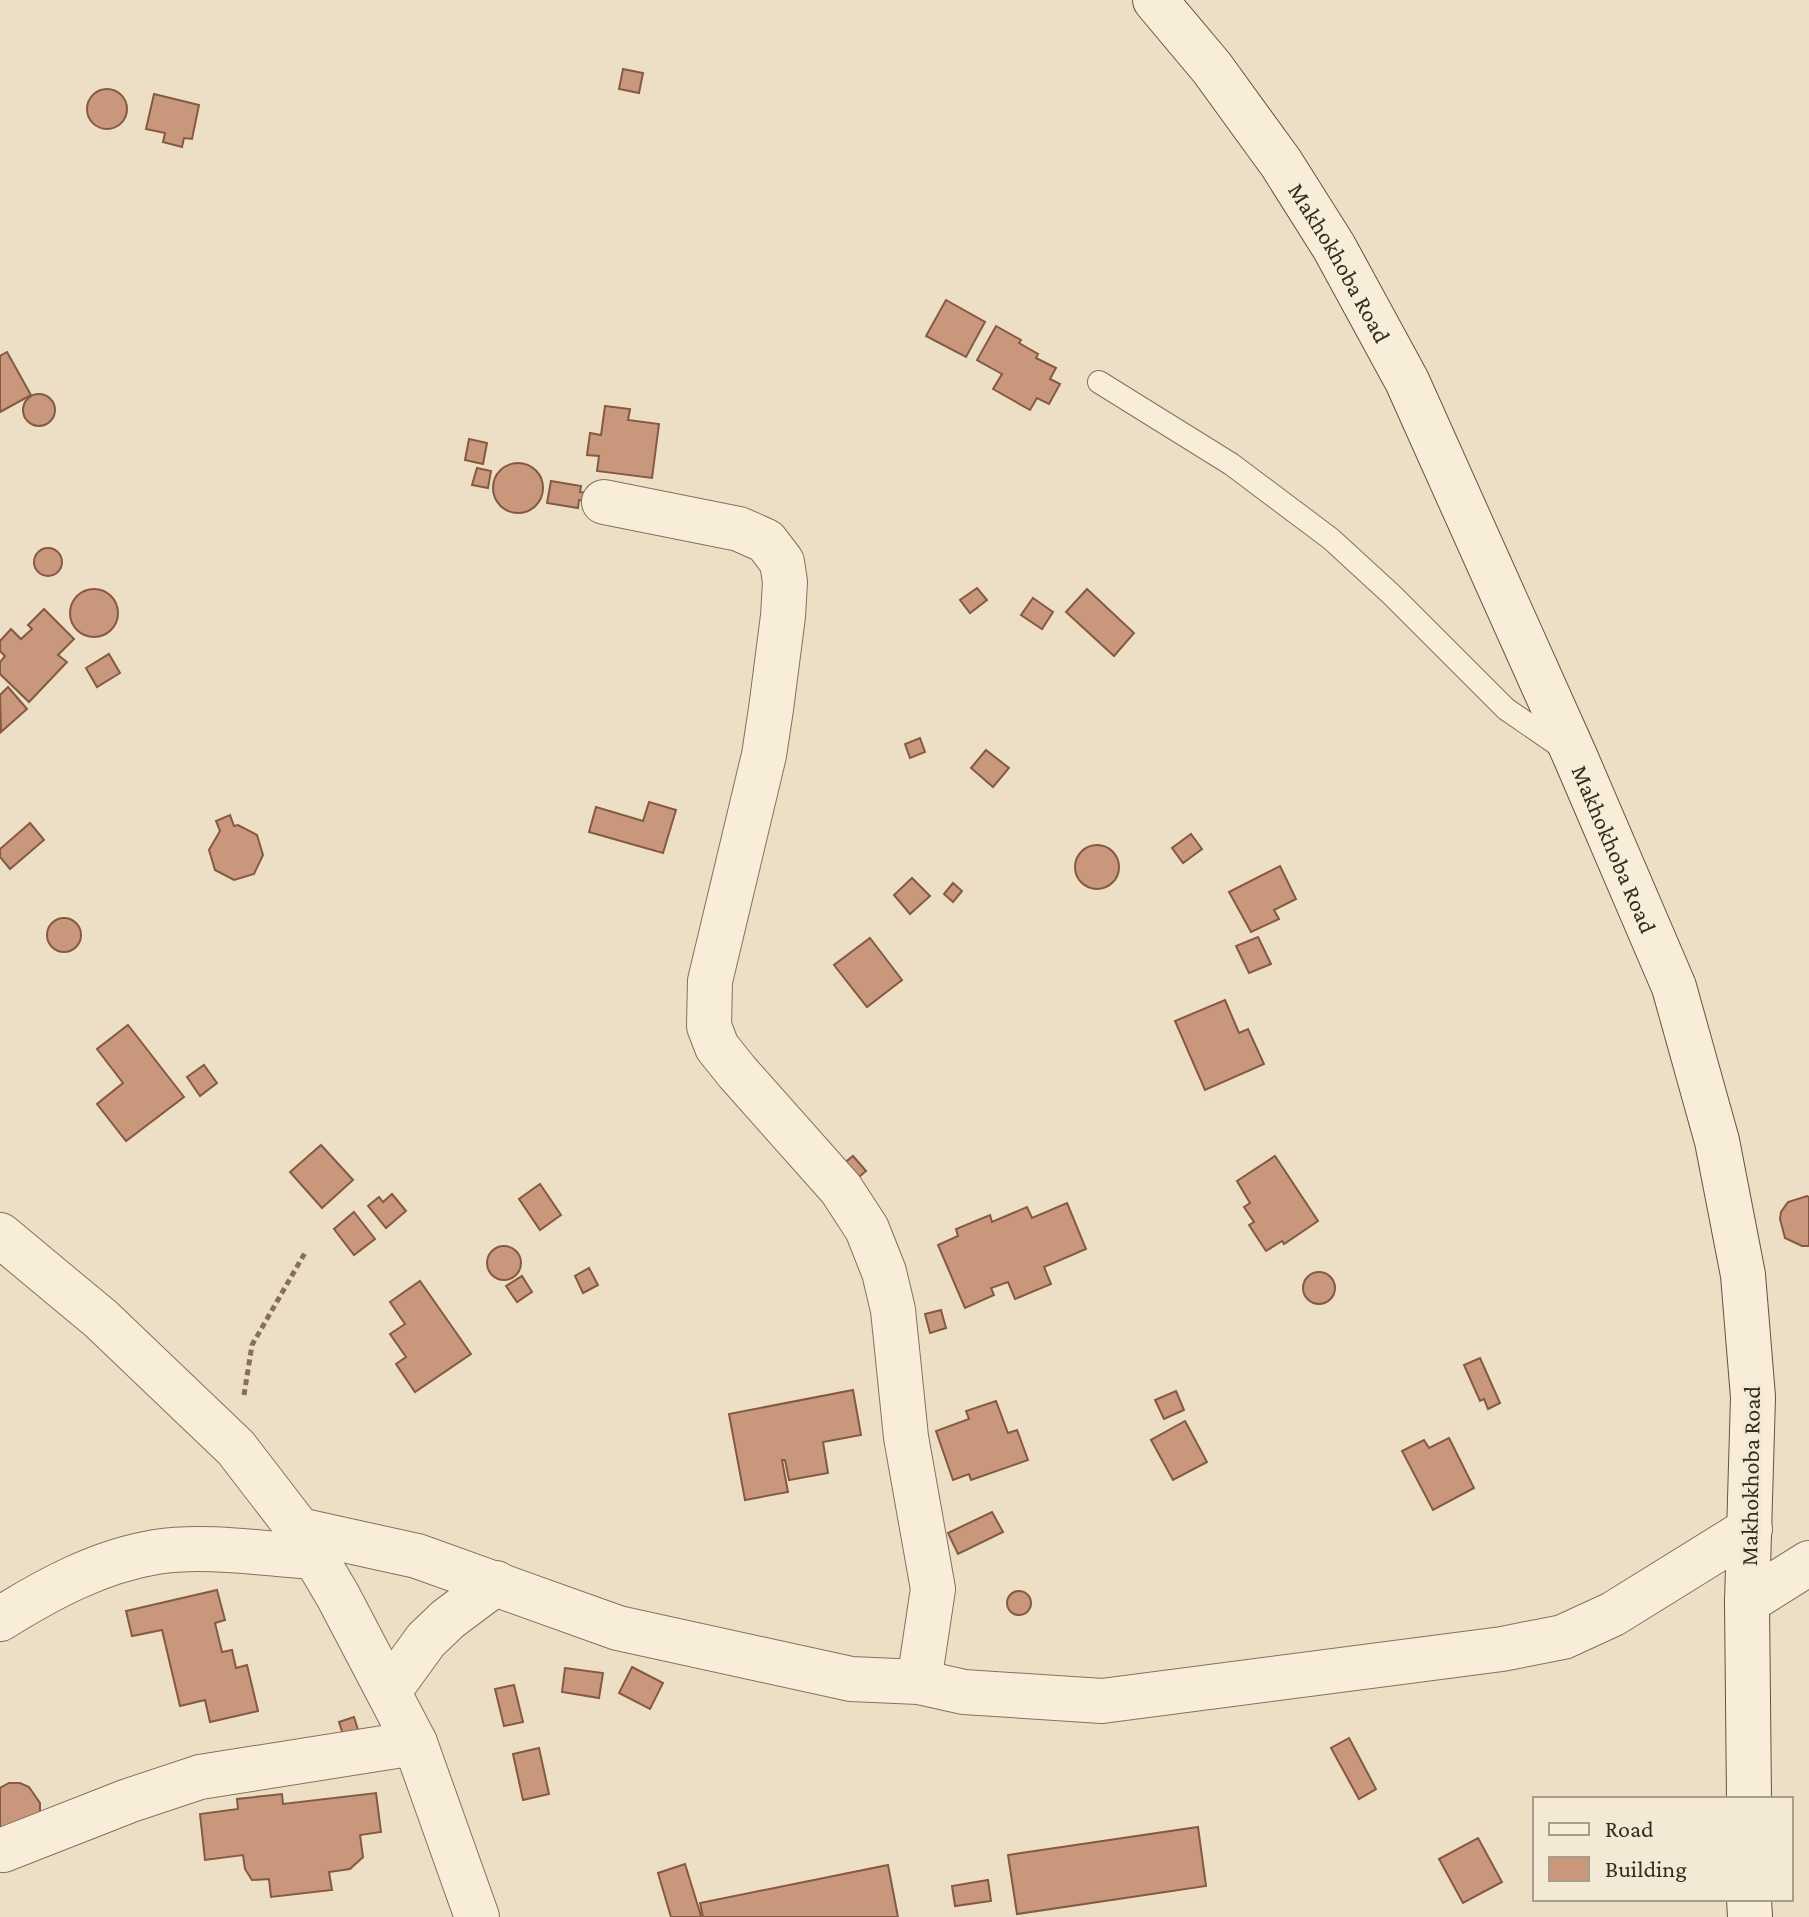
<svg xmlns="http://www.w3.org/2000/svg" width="1809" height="1917" font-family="'Crimson Pro',serif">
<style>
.building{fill:#c9987c;stroke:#855942;stroke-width:2}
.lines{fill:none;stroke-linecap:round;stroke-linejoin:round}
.lane-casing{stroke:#87705b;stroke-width:24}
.street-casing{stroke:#87705b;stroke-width:46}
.secondary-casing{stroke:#69523f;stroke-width:46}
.path{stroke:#87705b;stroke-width:5;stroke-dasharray:6 4;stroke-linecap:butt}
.lane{stroke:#f8edd8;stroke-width:22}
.street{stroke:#f8edd8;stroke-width:44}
.secondary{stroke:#f8edd8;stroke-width:44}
.labels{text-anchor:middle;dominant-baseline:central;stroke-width:7;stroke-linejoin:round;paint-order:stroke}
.street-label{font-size:24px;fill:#372a1f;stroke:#f4e9d4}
</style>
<rect width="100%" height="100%" fill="#eddfc5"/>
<!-- building -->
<g class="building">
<polygon points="623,69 643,73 639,93 619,89"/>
<circle cx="107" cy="109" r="20"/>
<polygon points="154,94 199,105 192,139 184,138 182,147 163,142 165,133 146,129"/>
<polygon points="946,300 985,322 966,357 926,336"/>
<polygon points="996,326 1021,340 1019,343 1038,354 1036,358 1056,368 1050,379 1060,384 1049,404 1037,398 1030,410 993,389 1002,374 977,360"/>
<polygon points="7,352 31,395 0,412 0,356"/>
<circle cx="39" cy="410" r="16"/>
<polygon points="605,406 630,409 628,420 659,424 652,478 597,471 599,456 587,455 590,433 601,435"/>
<polygon points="469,439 487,443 483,464 465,460"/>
<circle cx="518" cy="488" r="25"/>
<polygon points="477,468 491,471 488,488 472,485"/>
<polygon points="551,481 581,486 580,492 589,493 587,501 579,500 578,508 547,503"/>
<circle cx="48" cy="562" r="14"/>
<polygon points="977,588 987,600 970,613 960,600"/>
<circle cx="94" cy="613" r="24"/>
<polygon points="1087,589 1134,633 1114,656 1066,612"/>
<polygon points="1033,598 1053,612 1042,629 1021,615"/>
<polygon points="44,609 74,639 58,655 67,662 29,702 0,674 0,662 5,656 0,651 0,641 11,629 21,639 32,629 28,625"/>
<polygon points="109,654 120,673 97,687 86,668"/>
<polygon points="8,687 27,709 1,732 0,695"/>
<polygon points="920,738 925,752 910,758 905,744"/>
<polygon points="986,750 1009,768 993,787 971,768"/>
<polygon points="649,802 676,810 663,853 589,832 596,807 643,821"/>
<polygon points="230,815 234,826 238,825 257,835 263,855 254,874 234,880 215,870 209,850 220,831 216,821"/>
<polygon points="30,823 44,840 10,869 0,857 0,849"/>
<polygon points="1191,834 1202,849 1183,863 1172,848"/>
<circle cx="1097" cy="867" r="22"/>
<polygon points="1280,866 1296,899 1274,910 1279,919 1251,932 1229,892"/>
<polygon points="912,878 930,896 910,914 894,895"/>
<polygon points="953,883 962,891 953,902 944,894"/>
<circle cx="64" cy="935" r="17"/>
<polygon points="1258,937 1271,964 1249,973 1236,946"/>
<polygon points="870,938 902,980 867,1007 834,965"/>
<polygon points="1225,1000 1239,1033 1248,1029 1264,1064 1205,1090 1175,1021"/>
<polygon points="128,1025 184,1097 126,1141 97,1104 123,1083 97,1049"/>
<polygon points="204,1065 217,1083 200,1096 187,1077"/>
<polygon points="321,1145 353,1180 322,1208 290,1172"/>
<polygon points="853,1156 866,1171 851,1184 838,1168"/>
<polygon points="1275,1156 1318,1221 1284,1244 1282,1241 1266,1251 1249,1225 1254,1222 1244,1207 1250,1203 1237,1181"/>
<polygon points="540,1184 561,1215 540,1230 519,1199"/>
<polygon points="392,1194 406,1211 386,1228 368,1206 379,1197 383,1202"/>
<polygon points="1807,1196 1809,1197 1809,1246 1802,1246 1785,1238 1780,1219 1781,1212 1788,1202"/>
<polygon points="1067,1203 1086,1249 1044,1267 1051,1284 1015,1299 1008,1282 991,1288 994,1295 965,1308 938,1245 958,1236 956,1229 990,1215 992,1222 1027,1207 1032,1218"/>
<polygon points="354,1212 375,1239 354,1255 334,1229"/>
<circle cx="504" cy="1263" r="17"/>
<polygon points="589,1268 598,1285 583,1293 575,1276"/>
<circle cx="1319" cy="1288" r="16"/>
<polygon points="522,1276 532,1292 517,1302 506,1286"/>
<polygon points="420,1281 471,1354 415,1392 396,1364 406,1357 390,1334 405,1324 390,1302"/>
<polygon points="941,1310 946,1328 930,1333 925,1314"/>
<polygon points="1480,1358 1500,1403 1488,1409 1484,1399 1480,1401 1464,1365"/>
<polygon points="853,1390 861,1435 823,1442 828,1473 789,1480 785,1460 782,1460 788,1492 745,1500 729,1414"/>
<polygon points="1176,1391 1184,1410 1164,1419 1155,1400"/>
<polygon points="996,1401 1008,1433 1017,1430 1028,1460 971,1480 969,1474 953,1480 936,1431 969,1419 966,1411"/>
<polygon points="1185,1421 1207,1462 1173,1480 1151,1440"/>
<polygon points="1449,1438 1474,1488 1433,1510 1402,1451 1424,1440 1429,1448"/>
<polygon points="992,1512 1003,1532 958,1554 948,1533"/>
<polygon points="217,1590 225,1620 215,1623 222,1652 232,1650 236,1668 247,1665 258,1711 210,1722 205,1700 180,1706 162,1630 132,1636 126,1611"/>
<circle cx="1019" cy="1603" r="12"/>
<polygon points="632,1667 663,1683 650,1709 619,1693"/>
<polygon points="565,1668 603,1673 599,1698 562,1692"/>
<polygon points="514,1685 523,1722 504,1726 495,1689"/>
<polygon points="354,1717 360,1736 345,1741 339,1722"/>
<polygon points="1349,1738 1376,1789 1359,1799 1331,1748"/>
<polygon points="539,1748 549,1794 523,1800 513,1754"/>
<polygon points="9,1783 20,1783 29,1787 40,1803 40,1813 0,1829 0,1788"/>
<polygon points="376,1793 381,1832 360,1835 363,1857 350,1869 329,1872 332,1890 271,1897 269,1879 252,1880 245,1869 243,1855 205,1860 200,1814 238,1809 237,1799 282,1794 283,1804"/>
<polygon points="1198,1827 1206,1886 1017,1914 1008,1855"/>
<polygon points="1478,1838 1502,1882 1463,1903 1439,1859"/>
<polygon points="685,1864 701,1916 699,1917 671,1917 658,1873"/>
<polygon points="888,1865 898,1917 703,1917 700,1903"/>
<polygon points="988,1880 991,1901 955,1906 952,1886"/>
</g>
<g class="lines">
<!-- lane casing -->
<g class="lane-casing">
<polyline id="lane" points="1099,382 1231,464 1331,539 1392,595 1506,709 1564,749"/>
</g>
<!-- street casing -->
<g class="street-casing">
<g id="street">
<polyline points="604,502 739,529 766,541 782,562 785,582 783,616 771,709 764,755 710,981 709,1026 717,1047 737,1072 841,1189 867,1229 884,1272 893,1310 906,1437 933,1589 919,1682"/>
<polyline points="0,1235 101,1319 236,1448 299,1530 338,1596 415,1743 477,1917"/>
<polyline points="299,1530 417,1556 618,1628 851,1679 919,1682 964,1692 1102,1701 1502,1649 1563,1637 1613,1614 1750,1529"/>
<polyline points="1747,1602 1809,1563"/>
<path d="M0,1619C48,1589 100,1561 156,1552C205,1544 265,1554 315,1557"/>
<polyline points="389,1691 426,1640 448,1619 496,1583"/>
<polyline points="3,1850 128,1801 200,1777 415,1743"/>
</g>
</g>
<!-- secondary casing -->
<g class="secondary-casing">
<g id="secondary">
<path id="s1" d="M1155,0L1212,68L1281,163L1334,247L1407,381L1575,756L1674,987L1717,1141L1743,1275L1753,1397L1747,1602L1749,1799"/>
<polyline points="1749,1899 1750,1917"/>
</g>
</g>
<!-- path -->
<polyline class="path" points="244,1395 252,1345 306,1251"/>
<!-- lane -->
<use href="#lane" class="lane"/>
<!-- street -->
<use href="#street" class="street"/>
<!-- secondary -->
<use href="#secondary" class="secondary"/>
</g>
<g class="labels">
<!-- street labels -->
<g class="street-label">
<text stroke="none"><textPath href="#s1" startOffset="322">Makhokhoba Road</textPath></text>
<text stroke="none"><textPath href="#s1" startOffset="970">Makhokhoba Road</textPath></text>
<text transform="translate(1750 1476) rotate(-89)">Makhokhoba Road</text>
</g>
</g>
<!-- legend -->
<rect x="1533" y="1797" width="260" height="104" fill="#f4e9d4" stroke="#a89d8c" stroke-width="2"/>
<rect x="1549" y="1823" width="40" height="12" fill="#f8edd8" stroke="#a89d8c" stroke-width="2"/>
<text x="1605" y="1837" font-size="24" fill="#372a1f">Road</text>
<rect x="1549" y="1857" width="40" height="24" fill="#c9987c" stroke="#a89d8c" stroke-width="2"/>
<text x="1605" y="1877" font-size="24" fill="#372a1f">Building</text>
</svg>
